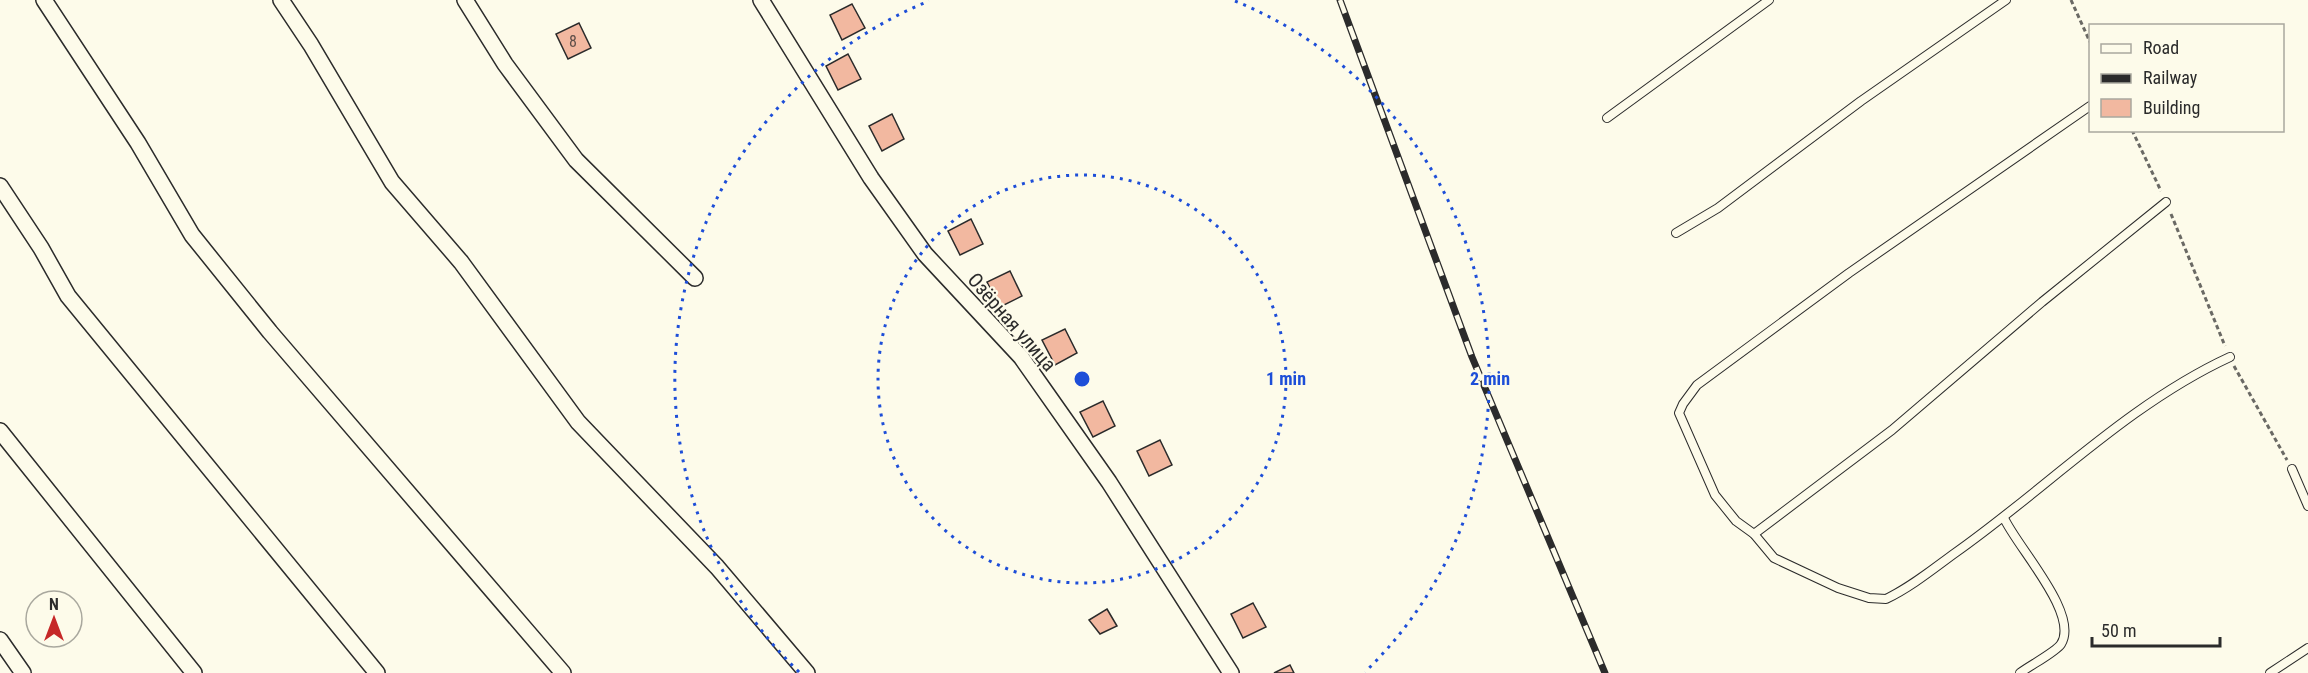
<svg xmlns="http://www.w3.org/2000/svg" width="2308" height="673" font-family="'Roboto Condensed',sans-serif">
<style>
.building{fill:#f2b8a0;stroke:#2b2b2b;stroke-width:1.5}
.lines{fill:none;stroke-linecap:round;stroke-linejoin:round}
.lane-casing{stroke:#2b2b2b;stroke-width:10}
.street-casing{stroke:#2b2b2b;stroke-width:18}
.path{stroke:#6a6964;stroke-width:3;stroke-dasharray:4.5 3;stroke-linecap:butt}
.lane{stroke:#fdfbea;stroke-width:8}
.street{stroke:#fdfbea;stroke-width:15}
.rail-casing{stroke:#2b2b2b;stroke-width:7}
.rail{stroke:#fdfbea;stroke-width:4.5;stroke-dasharray:14;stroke-linecap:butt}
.ring{fill:none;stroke:#1d4ed8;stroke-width:3;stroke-dasharray:3 6}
.labels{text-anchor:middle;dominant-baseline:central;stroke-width:4.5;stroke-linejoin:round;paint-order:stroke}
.number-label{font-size:16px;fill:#5d4e48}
.street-label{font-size:20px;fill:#2b2b2b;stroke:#fdfbea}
.centre{fill:#1d4ed8;stroke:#fdfbea;stroke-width:3}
.ring-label{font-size:18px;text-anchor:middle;font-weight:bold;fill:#1d4ed8;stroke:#fdfbea;stroke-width:4.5;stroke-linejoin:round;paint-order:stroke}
</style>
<rect width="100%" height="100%" fill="#fdfbea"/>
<!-- building -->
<g class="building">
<polygon points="852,4 865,28 842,40 830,15"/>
<polygon points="579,23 591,48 568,59 556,34"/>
<polygon points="848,54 861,79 838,90 826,66"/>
<polygon points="892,114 904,139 882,151 869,126"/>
<polygon points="971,219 983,244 960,255 948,231"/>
<polygon points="1010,271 1022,296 1000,307 987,282"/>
<polygon points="1065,329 1077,353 1055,365 1042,340"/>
<polygon points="1103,401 1115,426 1093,437 1080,412"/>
<polygon points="1160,440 1172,465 1149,476 1137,451"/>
<polygon points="1253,603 1266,627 1243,638 1231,614"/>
<polygon points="1107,609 1117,626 1100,634 1089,620"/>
<polygon points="1290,665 1294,673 1274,673"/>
</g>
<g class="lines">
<!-- lane casing -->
<g class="lane-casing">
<g id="lane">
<path d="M2090,106L1849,273L1697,385L1683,404L1679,413L1715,495L1736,521L1754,534L1774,558L1838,588L1869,598L1886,599C1911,587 1933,569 1955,553C2046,489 2128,404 2230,357"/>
<polyline points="1607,118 1769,0"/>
<polyline points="1676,233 1718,208 1861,101 2006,0"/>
<polyline points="2292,469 2308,506"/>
<path d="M2004,518C2017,547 2080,614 2061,644C2056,652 2029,666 2020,673"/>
<polyline points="1754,534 1892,430 2042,302 2166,202"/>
<polyline points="2270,673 2308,648"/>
</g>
</g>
<!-- street casing -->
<g class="street-casing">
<g id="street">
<polyline points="44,0 138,143 192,235 270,332 563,673"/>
<polyline points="281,0 311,45 392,182 461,262 578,422 717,567 807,673"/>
<polyline points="465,0 505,64 576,160 695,278"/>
<polyline points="761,0 871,178 925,254 1021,357 1109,482 1231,673"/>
<polyline points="0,186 41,248 68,296 377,673"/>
<polyline points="0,431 194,673"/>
<polyline points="0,640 23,673"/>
</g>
</g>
<!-- path -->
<g class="path">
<polyline points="2071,0 2090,42"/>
<polyline points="2132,130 2161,191"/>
<polyline points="2171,214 2225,346"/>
<polyline points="2234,366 2287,460"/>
</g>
<!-- lane -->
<use href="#lane" class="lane"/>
<!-- street -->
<use href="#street" class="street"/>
<!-- rail casing -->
<g class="rail-casing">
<polyline id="rail" points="1340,0 1472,357 1605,673"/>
</g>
<!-- rail -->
<use href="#rail" class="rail"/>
</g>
<!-- distance rings -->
<g class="ring">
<circle cx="1082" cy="379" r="204"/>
<path d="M799 672A408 408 0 0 1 929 1M1235 1A408 408 0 0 1 1365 672"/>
</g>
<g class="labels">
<!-- number labels -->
<g class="number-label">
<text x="573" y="41">8</text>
</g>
<!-- street labels -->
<g class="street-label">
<text transform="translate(1012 322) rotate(49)">Озёрная улица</text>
</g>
</g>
<circle cx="1082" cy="379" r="9" class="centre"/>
<g class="ring-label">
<text x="1286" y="385">1 min</text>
<text x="1490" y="385">2 min</text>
</g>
<!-- legend -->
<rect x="2089" y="24" width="195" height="108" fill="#fdfbea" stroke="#a9a89e" stroke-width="1.5"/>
<rect x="2101" y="44" width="30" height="9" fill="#fdfbea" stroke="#a9a89e" stroke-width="1.5"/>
<text x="2143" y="54" font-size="18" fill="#2b2b2b">Road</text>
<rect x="2101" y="74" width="30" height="9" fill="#2b2b2b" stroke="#a9a89e" stroke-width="1.5"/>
<text x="2143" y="84" font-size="18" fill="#2b2b2b">Railway</text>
<rect x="2101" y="99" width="30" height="18" fill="#f2b8a0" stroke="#a9a89e" stroke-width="1.5"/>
<text x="2143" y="114" font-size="18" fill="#2b2b2b">Building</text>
<!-- north arrow -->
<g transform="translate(54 619)"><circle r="28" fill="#fdfbea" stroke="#a9a89e" stroke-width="1.5"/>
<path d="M0-4.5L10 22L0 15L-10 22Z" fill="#c62828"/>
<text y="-9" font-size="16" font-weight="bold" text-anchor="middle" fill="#2b2b2b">N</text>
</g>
<!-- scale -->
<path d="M2092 637v9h128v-9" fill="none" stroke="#2b2b2b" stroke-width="3"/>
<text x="2101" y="637" font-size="18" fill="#2b2b2b" stroke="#fdfbea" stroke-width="4.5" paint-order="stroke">50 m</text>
</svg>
